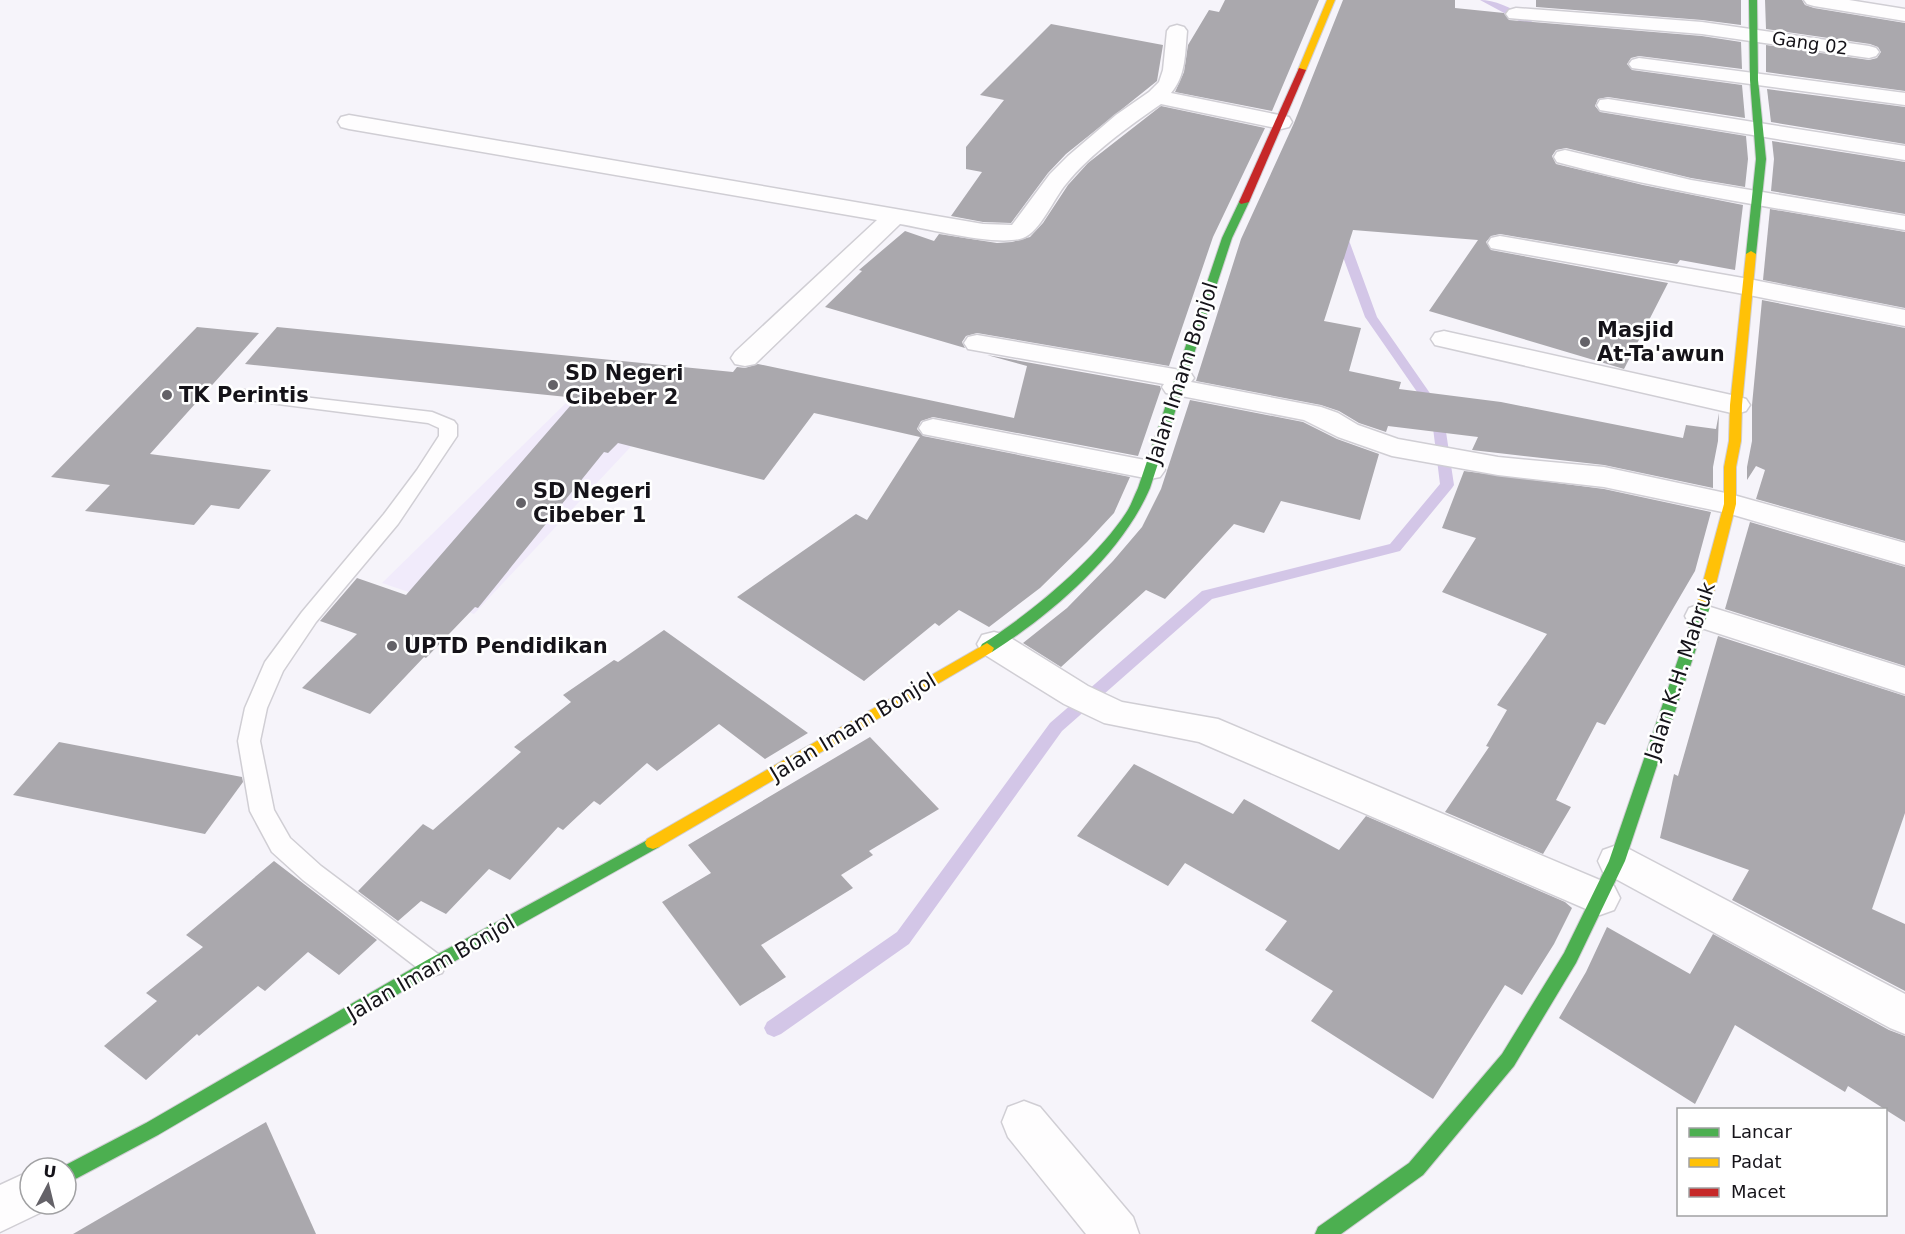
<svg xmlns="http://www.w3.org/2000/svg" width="1905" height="1234" font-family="'DejaVu Sans',sans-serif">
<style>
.built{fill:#f1ebfb}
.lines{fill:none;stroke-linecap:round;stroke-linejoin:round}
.stream{fill:#d3c6e7;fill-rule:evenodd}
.building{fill:#aaa8ad}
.lane-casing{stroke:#d0ced4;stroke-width:3}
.street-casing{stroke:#d0ced4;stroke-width:3}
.fast-casing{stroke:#d0ced4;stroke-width:2}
.slow-casing{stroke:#d0ced4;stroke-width:2}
.jam-casing{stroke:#d0ced4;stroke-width:2}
.lane{fill:#fefdfe;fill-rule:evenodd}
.street{fill:#fefdfe;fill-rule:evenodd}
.fast{fill:#4caf50;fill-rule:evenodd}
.slow{fill:#ffc107;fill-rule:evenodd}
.jam{fill:#c62828;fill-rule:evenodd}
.poi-dot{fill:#646268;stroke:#fff;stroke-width:2}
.labels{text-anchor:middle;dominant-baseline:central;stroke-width:5;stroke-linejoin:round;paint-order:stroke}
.far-street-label{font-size:18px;fill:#151319;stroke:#fff}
.poi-label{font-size:21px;font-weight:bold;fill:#151319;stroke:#fff;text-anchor:start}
.street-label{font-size:21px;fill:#151319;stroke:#fff}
</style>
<rect width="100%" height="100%" fill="#f6f4fa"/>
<!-- built -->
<polygon class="built" points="570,399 654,422 474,614 382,583"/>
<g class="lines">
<!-- stream -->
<g class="stream">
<path d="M1480,0C1501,0 1532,17 1544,34L1536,36L1530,27Z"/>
<polygon points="1341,232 1347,235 1377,317 1443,412 1454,485 1452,488 1400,551 1212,599 1062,731 909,944 781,1034 774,1037 767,1034 764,1028 767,1022 897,932 1050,723 1202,591 1390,544 1440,484 1431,412 1365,317 1335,235"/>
</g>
</g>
<!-- building -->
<g class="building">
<polygon points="1225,0 1319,0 1272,111 1175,92 1184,72 1188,45 1209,10 1219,12"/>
<polygon points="1343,0 1455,0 1455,8 1504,13 1509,20 1702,36 1741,42 1742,69 1639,56 1631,58 1627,64 1632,70 1742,85 1745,118 1608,97 1598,99 1595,106 1600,112 1746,136 1748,159 1745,187 1691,178 1566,148 1556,150 1552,156 1556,164 1643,185 1743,205 1735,270 1680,260 1677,264 1500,234 1491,236 1486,242 1491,250 1668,283 1624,369 1429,311 1478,240 1353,230 1324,321 1361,328 1349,371 1401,382 1399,389 1501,402 1683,438 1686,425 1716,429 1719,413 1718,441 1713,467 1713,488 1604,465 1472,450 1478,437 1388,426 1386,432 1359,423 1339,411 1321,405 1196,381 1241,239 1294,123"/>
<polygon points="1536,0 1741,0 1741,25 1702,20 1536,7"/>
<polygon points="1765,0 1802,0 1805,5 1814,8 1905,23 1905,91 1766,72 1766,45 1869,60 1877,58 1881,52 1878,47 1870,44 1766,29"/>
<polygon points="1051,24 1163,45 1157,81 1066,154 1048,173 1011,223 983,222 951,216 982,172 966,169 966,147 1004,100 980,95"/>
<polygon points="1767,89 1905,107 1905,144 1771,122"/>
<polygon points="1161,106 1265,128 1213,237 1169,366 977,333 966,336 962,342 965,348 825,307 862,271 859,270 905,231 934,241 939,234 997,243 1012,242 1030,237 1043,223 1068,185 1088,163"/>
<polygon points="1772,141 1905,162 1905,214 1771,191 1774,159"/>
<polygon points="1770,209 1905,232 1905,308 1763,280"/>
<polygon points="1762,300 1905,328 1905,541 1756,499 1765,470 1756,466 1747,480 1747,467 1752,441 1752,405"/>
<polygon points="197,327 259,333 150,454 271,470 239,509 211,505 194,525 85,511 110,485 51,477"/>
<polygon points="277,327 733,372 737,367 745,368 758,364 1014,418 1027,366 987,355 1160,386 1161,389 1138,456 933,417 921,421 917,429 923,436 1130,477 1114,513 1087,542 1040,588 989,627 959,610 939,626 935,623 864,681 737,597 856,514 867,520 920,437 814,413 764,480 618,443 608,453 604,452 478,608 475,607 426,658 424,657 370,714 302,688 357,634 320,621 357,578 406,595 577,398 245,364"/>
<polygon points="1190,400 1303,422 1337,439 1379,454 1360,520 1281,501 1264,533 1234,524 1165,599 1146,590 1061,667 1023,643 1067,608 1113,561 1142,527 1161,489"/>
<polygon points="1464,471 1604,489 1711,512 1695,571 1605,725 1597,722 1556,800 1571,807 1543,854 1445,812 1489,747 1486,746 1507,710 1497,705 1547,634 1442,592 1476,538 1442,528"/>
<polygon points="1750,522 1905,567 1905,666 1725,609"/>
<polygon points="664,630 808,733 765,759 719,724 657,771 647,763 600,805 594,801 563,830 558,827 510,880 489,869 446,914 421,901 398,921 358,891 423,824 433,830 521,752 514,747 571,702 563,695 614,660 618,662"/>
<polygon points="1718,636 1905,696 1905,813 1872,909 1905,924 1905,991 1732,900 1749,870 1660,838 1674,774 1678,776"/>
<polygon points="870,737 939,809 869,851 873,855 841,875 853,888 761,945 786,977 740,1006 662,902 711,873 688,845"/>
<polygon points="59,742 242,777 243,782 205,834 13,795"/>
<polygon points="1134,764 1233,814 1244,799 1339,850 1366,816 1565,902 1572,908 1554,944 1522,995 1505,985 1433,1099 1311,1021 1333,991 1265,950 1287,921 1185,863 1168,886 1077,836"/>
<polygon points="274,861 377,940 339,975 308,952 265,991 258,986 199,1036 197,1034 146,1080 104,1046 157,1001 146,993 203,947 186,935"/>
<polygon points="1607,927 1690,974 1713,934 1889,1030 1905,1036 1905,1122 1848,1086 1845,1092 1735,1025 1695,1104 1559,1018 1586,972"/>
<polygon points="266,1122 316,1234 73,1234"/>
</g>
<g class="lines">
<!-- lane casing -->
<g class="lane-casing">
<polygon id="lane" points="244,390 432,412 454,421 457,425 457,436 398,524 316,622 283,671 267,708 260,741 274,810 290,838 321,866 442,957 446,965 442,973 433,976 424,973 303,880 272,852 250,811 238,741 245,708 265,662 302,612 384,514 417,470 439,436 439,428 428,423 238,399 235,395 238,391"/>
</g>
<!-- street casing -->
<g class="street-casing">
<g id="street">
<polygon points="1804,0 1849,0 1905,9 1905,21 1814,6 1807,4"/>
<polygon points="1516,8 1702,22 1869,46 1876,48 1879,52 1876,56 1869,58 1702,34 1509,18 1506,14 1509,10"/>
<path d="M1177,25L1184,27L1187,31C1185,53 1186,76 1171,93L1289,117L1292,122L1289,127L1281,129L1161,104C1128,127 1091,153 1066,184C1054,198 1040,232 1023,238C998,247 929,229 900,224L755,364L745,366L735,364L731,358L735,352L877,220L349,129L341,127L338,122L341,117L349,115L983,224L1012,225L1050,174L1068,156L1116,115L1149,92L1159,82L1163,70L1167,31L1170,27Z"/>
<polygon points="1639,58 1905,93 1905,105 1632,68 1629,64 1632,60"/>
<polygon points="1608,99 1905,146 1905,160 1600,110 1597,105 1600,100"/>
<path d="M1565,150L1691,180L1905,216V230C1788,210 1672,193 1557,162L1554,157L1557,152Z"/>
<polygon points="1500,236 1749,279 1905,310 1905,326 1749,295 1491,248 1488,243 1491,238"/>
<polygon points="1444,331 1736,396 1746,399 1750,405 1746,411 1736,414 1435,345 1431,339 1435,333"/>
<polygon points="977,335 1180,370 1190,372 1194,378 1191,382 1321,407 1338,413 1358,425 1398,439 1498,457 1604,467 1730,494 1905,543 1905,565 1727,513 1604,487 1498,475 1392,456 1338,437 1304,420 1166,393 1162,387 1164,384 968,349 964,343 968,337"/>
<polygon points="933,419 1150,461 1160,463 1165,470 1160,477 1150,479 923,434 919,428 923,422"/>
<polygon points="1701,604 1905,668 1905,694 1689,624 1685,616 1689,608"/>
<polygon points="994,632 1006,635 1088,686 1122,702 1218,719 1614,886 1620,898 1614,910 1600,915 1199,742 1104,723 1064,704 982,653 977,644 982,635"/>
<polygon points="1617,845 1631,850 1905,994 1905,1034 1890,1028 1603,872 1598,861 1603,850"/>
<polygon points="1024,1101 1040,1107 1133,1217 1139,1234 1086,1234 1008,1137 1002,1122 1008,1107"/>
<polygon points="30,1171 30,1204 49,1204 46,1210 0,1232 0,1185"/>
</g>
</g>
<!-- fast casing -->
<g class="fast-casing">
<g id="fast">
<polygon points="1749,0 1757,0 1758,80 1766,159 1756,254 1751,257 1746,254 1756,159 1750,80"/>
<path d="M1244,199L1249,202L1232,238L1150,488C1122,554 1052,614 992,652H982L980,648L982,644C1029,615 1095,560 1126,513C1131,506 1134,496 1138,488L1222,238L1239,202Z"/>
<polygon points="1704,599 1711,604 1625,861 1576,963 1514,1066 1423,1175 1341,1234 1315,1234 1318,1227 1409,1163 1502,1054 1564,953 1609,861 1697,604"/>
<polygon points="653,837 659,839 661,843 659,847 439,970 158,1135 66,1184 66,1168 60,1168 146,1123 427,960"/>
</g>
</g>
<!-- slow casing -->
<g class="slow-casing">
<g id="slow">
<polygon points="1327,0 1335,0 1306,70 1299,72 1298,70"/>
<polygon points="1751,251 1756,254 1742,405 1741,441 1736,467 1736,504 1711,604 1704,609 1697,604 1724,504 1724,467 1729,441 1730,405 1746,254"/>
<polygon points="987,643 994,648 992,652 659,847 653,849 647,847 645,843 647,839"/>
</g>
</g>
<!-- jam casing -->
<g class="jam-casing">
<polygon id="jam" points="1299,68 1306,70 1249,202 1241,204 1239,202"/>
</g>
<!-- lane -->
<use href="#lane" class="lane"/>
<!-- street -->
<use href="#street" class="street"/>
<!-- fast -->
<use href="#fast" class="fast"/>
<!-- slow -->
<use href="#slow" class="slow"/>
<!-- jam -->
<use href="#jam" class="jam"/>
</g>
<!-- markers -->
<g class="poi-dot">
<circle cx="1585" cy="342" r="6"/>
<circle cx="553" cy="385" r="6"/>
<circle cx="167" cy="395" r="6"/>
<circle cx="521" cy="503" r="6"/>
<circle cx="392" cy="646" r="6"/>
</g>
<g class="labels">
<!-- far-street labels -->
<g class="far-street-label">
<text transform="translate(1810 43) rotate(8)">Gang 02</text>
</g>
<!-- poi labels -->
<g class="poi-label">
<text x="1597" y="330">Masjid<tspan x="1597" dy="24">At-Ta'awun</tspan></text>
<text x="565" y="373">SD Negeri<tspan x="565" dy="24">Cibeber 2</tspan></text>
<text x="179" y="395">TK Perintis</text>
<text x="533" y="491">SD Negeri<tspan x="533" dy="24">Cibeber 1</tspan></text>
<text x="404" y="646">UPTD Pendidikan</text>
</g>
<!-- street labels -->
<g class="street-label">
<text transform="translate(1182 373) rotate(-72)">Jalan Imam Bonjol</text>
<text transform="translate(1680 671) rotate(-72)">Jalan K.H. Mabruk</text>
<text transform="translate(853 727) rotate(-31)">Jalan Imam Bonjol</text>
<text transform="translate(431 968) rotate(-30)">Jalan Imam Bonjol</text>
</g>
</g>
<!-- legend -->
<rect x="1677" y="1108" width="210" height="108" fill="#ffffff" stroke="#a1a1a3" stroke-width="1.5"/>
<rect x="1689" y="1128" width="30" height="9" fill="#4caf50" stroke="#a1a1a3" stroke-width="1.5"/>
<text x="1731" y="1138" font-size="18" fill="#151319">Lancar</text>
<rect x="1689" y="1158" width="30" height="9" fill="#ffc107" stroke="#a1a1a3" stroke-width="1.5"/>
<text x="1731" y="1168" font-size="18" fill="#151319">Padat</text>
<rect x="1689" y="1188" width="30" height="9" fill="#c62828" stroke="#a1a1a3" stroke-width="1.5"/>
<text x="1731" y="1198" font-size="18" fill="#151319">Macet</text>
<!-- north arrow -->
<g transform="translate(48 1186) rotate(7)"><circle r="28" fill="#ffffff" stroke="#a1a1a3" stroke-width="1.5"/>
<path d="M0-4.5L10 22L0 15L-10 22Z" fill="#646268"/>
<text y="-9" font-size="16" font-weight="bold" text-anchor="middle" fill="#151319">U</text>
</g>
</svg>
